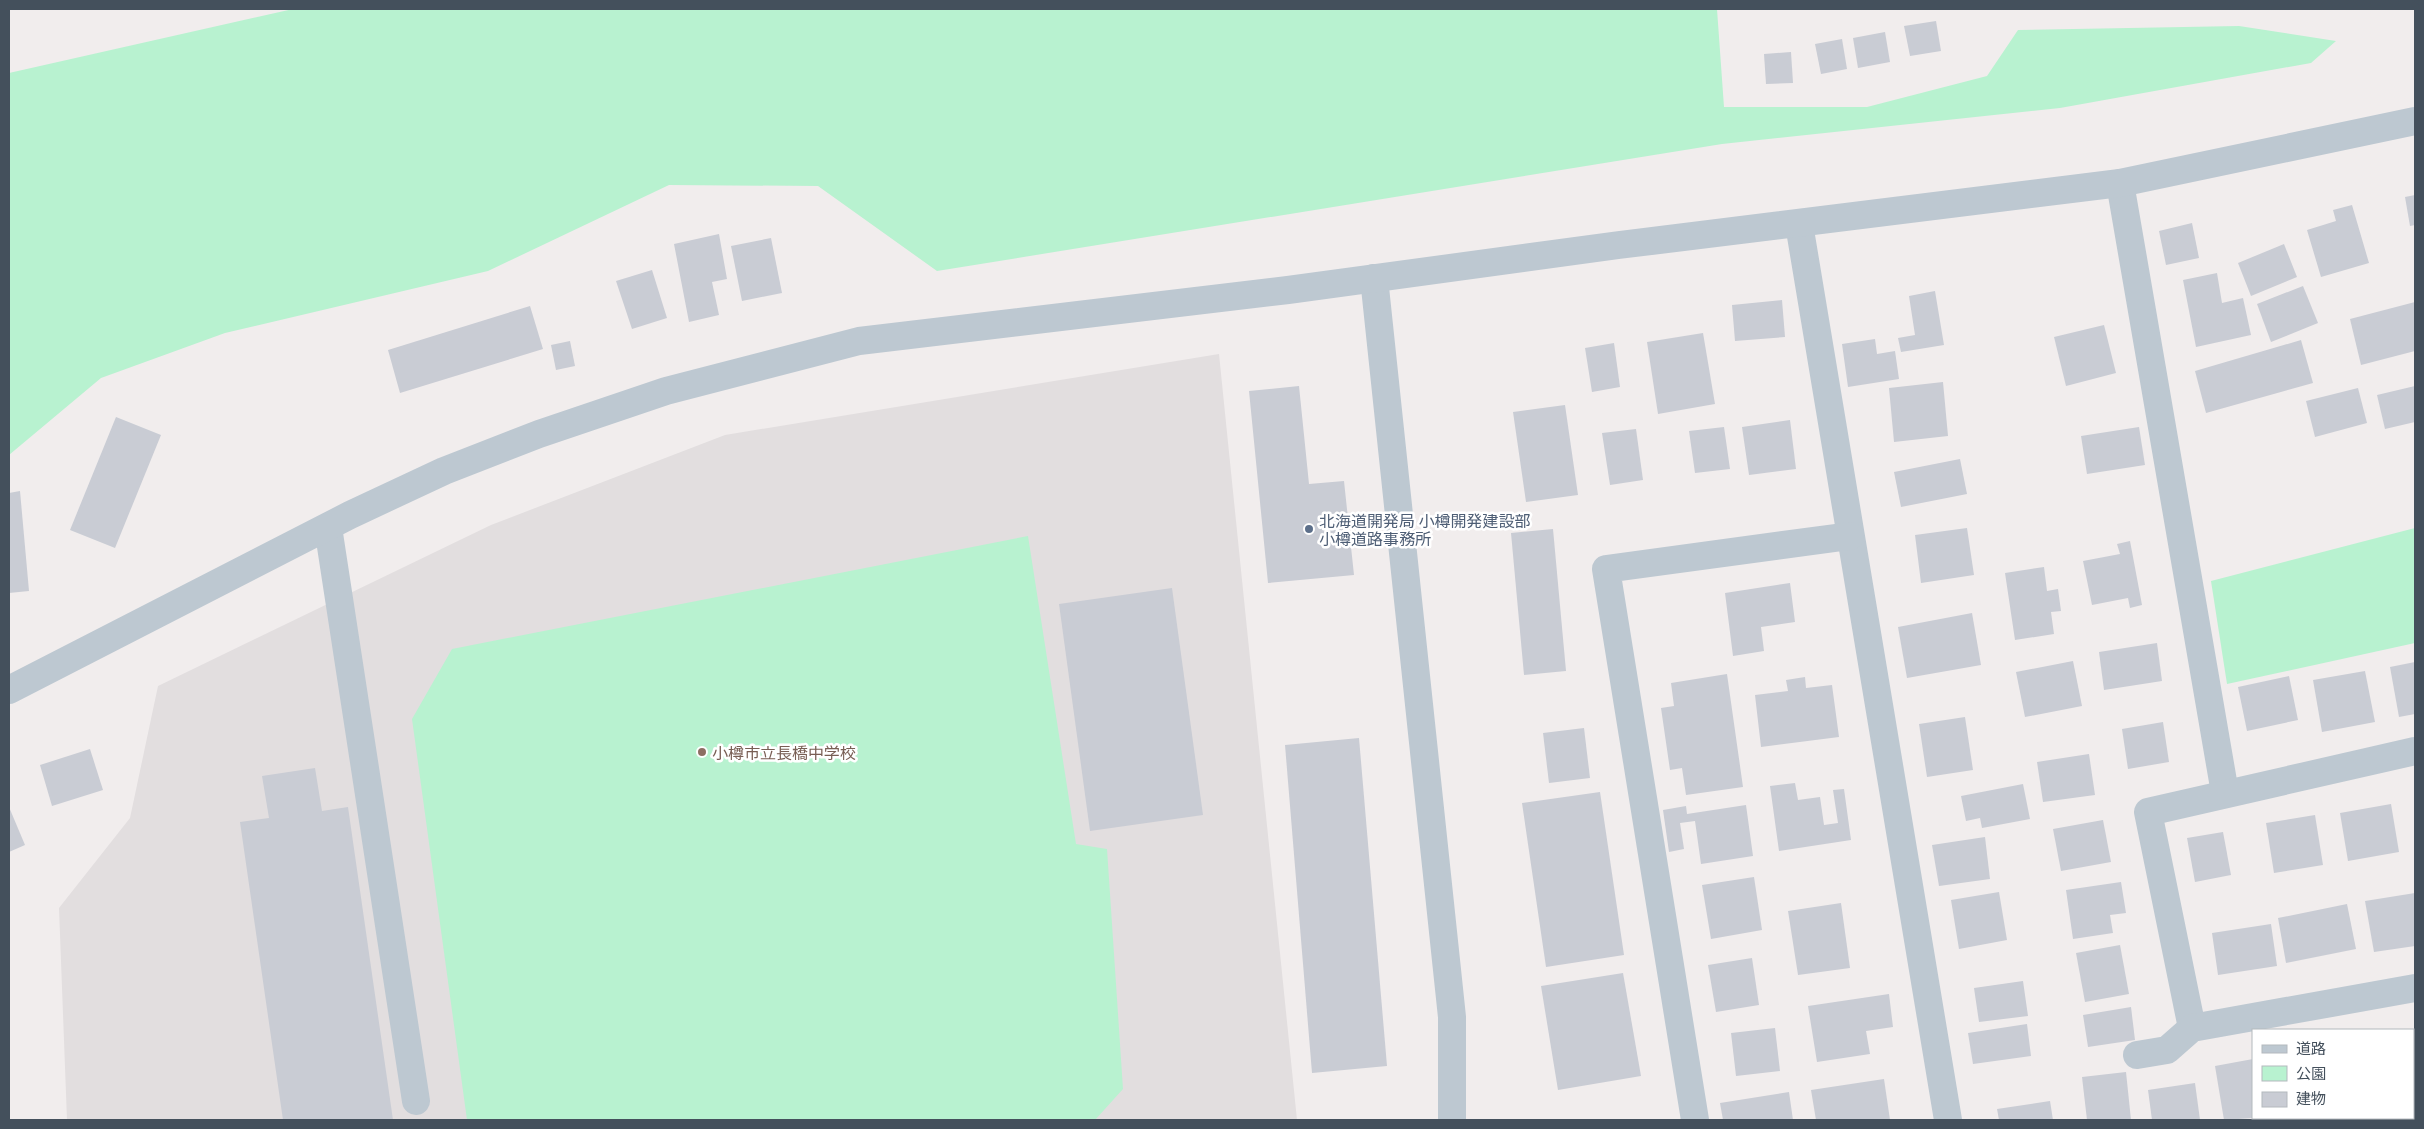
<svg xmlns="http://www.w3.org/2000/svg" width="2424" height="1129" font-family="'Exo 2','Noto Sans JP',sans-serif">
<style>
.education{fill:#e2dedf}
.green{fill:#b8f2d0}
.building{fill:#c9ccd4}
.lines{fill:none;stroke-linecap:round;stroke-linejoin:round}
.minor{stroke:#bdc8d1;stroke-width:28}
.service-dot{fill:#5c6f8a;stroke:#fff;stroke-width:2}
.education-dot{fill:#8d6e63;stroke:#fff;stroke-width:2}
.labels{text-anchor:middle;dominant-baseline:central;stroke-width:5;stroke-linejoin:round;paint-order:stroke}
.service-label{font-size:16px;fill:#4e5e75;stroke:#fff;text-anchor:start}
.education-label{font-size:16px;fill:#785e54;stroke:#fff;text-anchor:start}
</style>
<rect width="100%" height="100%" fill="#f1eded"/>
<!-- education -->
<polygon class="education" points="1219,354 1297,1120 67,1120 59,908 130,818 158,686 491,525 725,435"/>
<!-- green -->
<g class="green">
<polygon points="293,9 1717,9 1724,107 1867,107 1987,76 2018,30 2239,26 2336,41 2311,63 2060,108 1722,144 937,271 818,186 669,185 488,271 225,333 101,378 9,455 9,73"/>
<polygon points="2415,528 2415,643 2227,684 2211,581"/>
<polygon points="1028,536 1076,844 1107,849 1123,1089 1095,1120 467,1120 412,719 452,649"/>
</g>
<!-- building -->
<g class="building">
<polygon points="1936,21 1941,51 1910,56 1904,26"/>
<polygon points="1885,32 1890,62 1858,68 1853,38"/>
<polygon points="1842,39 1847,69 1821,74 1815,44"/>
<polygon points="1791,52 1793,83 1766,84 1764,54"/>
<polygon points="2415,195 2415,225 2410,226 2405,197"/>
<polygon points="2352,205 2369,263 2321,277 2307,230 2336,221 2333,210"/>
<polygon points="2192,223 2199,258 2166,265 2159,231"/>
<polygon points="719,234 727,279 712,282 719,315 689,322 674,244"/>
<polygon points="771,238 782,293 742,301 731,246"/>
<polygon points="2284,244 2297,277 2251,296 2238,263"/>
<polygon points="652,270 667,318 632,329 616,281"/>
<polygon points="2217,273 2222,303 2243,298 2251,335 2196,347 2183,280"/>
<polygon points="2303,286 2318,323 2271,342 2257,304"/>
<polygon points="1935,291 1944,345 1901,352 1898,338 1915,335 1909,296"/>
<polygon points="1782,300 1785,337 1735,341 1732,305"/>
<polygon points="2415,302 2415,351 2361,365 2350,319"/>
<polygon points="530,306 543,349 400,393 388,350"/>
<polygon points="2104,325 2116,373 2066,386 2054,337"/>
<polygon points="1703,333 1715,404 1658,414 1647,342"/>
<polygon points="1875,339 1877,354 1895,351 1899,379 1848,387 1842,344"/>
<polygon points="2301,340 2313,383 2206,413 2195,371"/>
<polygon points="570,341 575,366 556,370 551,345"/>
<polygon points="1614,343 1620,387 1592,392 1585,348"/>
<polygon points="1943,382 1948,436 1894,442 1889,388"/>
<polygon points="1299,386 1309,484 1344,481 1354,575 1268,583 1249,391"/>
<polygon points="2415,386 2415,422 2385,429 2377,395"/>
<polygon points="2358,388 2367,423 2315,437 2306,401"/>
<polygon points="1565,405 1578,495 1526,502 1513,412"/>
<polygon points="116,417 161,435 115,548 70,530"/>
<polygon points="1790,420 1796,469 1749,475 1742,427"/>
<polygon points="1724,427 1730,469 1695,473 1689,431"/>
<polygon points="2139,427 2145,465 2087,474 2081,436"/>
<polygon points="1636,429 1643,480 1610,485 1602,433"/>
<polygon points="1960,459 1967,494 1901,507 1894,472"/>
<polygon points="20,491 29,591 9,593 9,493"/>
<polygon points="1967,528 1974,575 1921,583 1915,535"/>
<polygon points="1553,529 1566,671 1524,675 1511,533"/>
<polygon points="2130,541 2142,605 2130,608 2128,598 2092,605 2083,561 2120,554 2117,544"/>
<polygon points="2044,567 2047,591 2058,589 2061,611 2051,612 2054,634 2015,640 2005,573"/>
<polygon points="1790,583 1795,622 1761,627 1764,651 1733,656 1725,593"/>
<polygon points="1172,588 1203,815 1090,831 1059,604"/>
<polygon points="1972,613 1981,665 1907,678 1898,627"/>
<polygon points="2157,643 2162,681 2104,690 2099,652"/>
<polygon points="2073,661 2082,706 2025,717 2016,672"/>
<polygon points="2415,662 2415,714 2399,717 2390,667"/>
<polygon points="2365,671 2375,722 2322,732 2313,680"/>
<polygon points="1727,674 1743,787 1686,795 1682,768 1670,770 1661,708 1674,706 1671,683"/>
<polygon points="2289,676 2298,720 2247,731 2238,687"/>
<polygon points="1805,677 1806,688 1832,685 1839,737 1761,747 1755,695 1788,691 1786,680"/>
<polygon points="1965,717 1973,770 1927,777 1919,724"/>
<polygon points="2163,722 2169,762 2128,769 2122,729"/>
<polygon points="1584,728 1590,778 1549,783 1543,733"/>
<polygon points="1359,738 1387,1066 1312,1073 1285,745"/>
<polygon points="90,749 103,790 52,806 40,765"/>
<polygon points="2089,754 2095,795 2043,802 2037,762"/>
<polygon points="315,768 322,811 348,807 393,1120 283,1120 240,822 269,818 262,776"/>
<polygon points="1795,783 1798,800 1820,797 1824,825 1838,823 1833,790 1844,789 1851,840 1779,851 1770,786"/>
<polygon points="2023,784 2030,819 1982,828 1980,818 1966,821 1961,796"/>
<polygon points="1600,792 1624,955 1546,967 1522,803"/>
<polygon points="2391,804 2399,852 2348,861 2340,813"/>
<polygon points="1746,805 1753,856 1701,864 1695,821 1680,823 1684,849 1669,852 1663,810 1686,806 1687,814"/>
<polygon points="9,807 25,845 9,852"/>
<polygon points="2315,815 2323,865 2274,873 2266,823"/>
<polygon points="2103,820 2111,862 2061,871 2053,829"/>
<polygon points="2223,832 2231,875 2195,882 2187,838"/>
<polygon points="1985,837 1990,879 1939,886 1932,845"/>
<polygon points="1754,877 1762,930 1711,939 1702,885"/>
<polygon points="2121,882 2126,913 2110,915 2113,933 2073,939 2066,890"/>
<polygon points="1999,892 2007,940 1959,949 1951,900"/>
<polygon points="2415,893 2415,946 2374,952 2365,901"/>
<polygon points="1841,903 1850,968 1798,975 1788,911"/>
<polygon points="2347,904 2356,949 2286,963 2278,918"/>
<polygon points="2271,924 2277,966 2218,975 2212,933"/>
<polygon points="2120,945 2129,994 2085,1002 2076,953"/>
<polygon points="1752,958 1759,1005 1716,1012 1708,965"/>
<polygon points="1623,973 1641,1076 1558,1090 1541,986"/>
<polygon points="2023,981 2028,1016 1979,1022 1974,988"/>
<polygon points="1889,994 1893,1027 1866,1031 1870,1054 1817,1062 1808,1006"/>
<polygon points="2131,1007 2135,1040 2088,1047 2083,1015"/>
<polygon points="2027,1024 2031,1056 1973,1064 1968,1033"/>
<polygon points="1775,1028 1780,1071 1736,1076 1731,1033"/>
<polygon points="2253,1059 2253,1118 2224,1120 2215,1066"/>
<polygon points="2126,1072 2131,1120 2087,1120 2082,1077"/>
<polygon points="1884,1079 1890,1120 1816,1120 1811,1090"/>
<polygon points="2195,1083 2200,1120 2152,1120 2148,1090"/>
<polygon points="1789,1092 1793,1120 1723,1120 1720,1103"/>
<polygon points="2050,1101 2053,1120 1999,1120 1997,1109"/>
</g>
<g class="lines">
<!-- minor -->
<g class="minor">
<polyline points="2120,183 2225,793"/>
<polyline points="1799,224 1948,1120"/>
<polyline points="1374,278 1452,1017 1452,1120"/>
<polyline points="328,527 416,1101"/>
<polyline points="9,690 350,515 444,471 539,434 666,391 859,341 1288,290 1619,245 2120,183 2415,121"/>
<polyline points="2192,1028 2148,812 2415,751"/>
<polyline points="2137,1055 2167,1050 2192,1028 2415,988"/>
<polyline points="1695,1120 1606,569 1850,536"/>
</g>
</g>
<!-- markers -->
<circle class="service-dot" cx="1309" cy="529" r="5"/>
<circle class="education-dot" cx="702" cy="752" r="5"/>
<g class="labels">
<!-- service labels -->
<g class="service-label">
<text x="1319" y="520">北海道開発局 小樽開発建設部<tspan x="1319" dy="18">小樽道路事務所</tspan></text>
</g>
<!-- education labels -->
<g class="education-label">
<text x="712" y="752">小樽市立長橋中学校</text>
</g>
</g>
<!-- border -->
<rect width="2424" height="1129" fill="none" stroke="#44505c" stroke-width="20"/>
<!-- legend -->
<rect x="2252" y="1029" width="162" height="90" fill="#ffffff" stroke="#b4b9be"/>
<rect x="2262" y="1045" width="25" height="8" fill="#bdc8d1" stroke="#b4b9be"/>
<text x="2296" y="1054" font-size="15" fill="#44505c">道路</text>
<rect x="2262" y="1066" width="25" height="15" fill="#b8f2d0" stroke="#b4b9be"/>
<text x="2296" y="1079" font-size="15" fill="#44505c">公園</text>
<rect x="2262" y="1092" width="25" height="15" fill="#c9ccd4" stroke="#b4b9be"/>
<text x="2296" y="1104" font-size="15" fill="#44505c">建物</text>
</svg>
